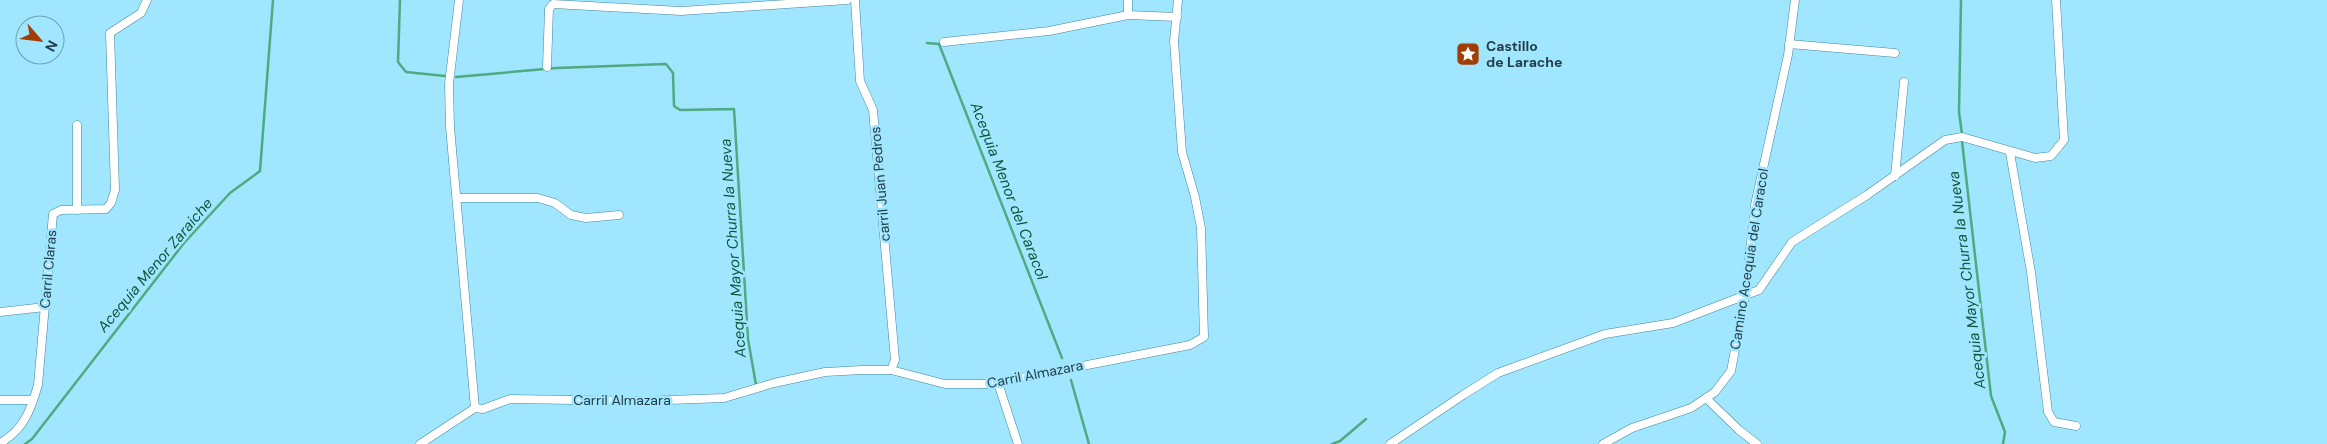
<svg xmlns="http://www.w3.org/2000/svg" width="2327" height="444" font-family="'DM Sans',sans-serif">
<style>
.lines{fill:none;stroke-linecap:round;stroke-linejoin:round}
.stream{stroke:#4faa82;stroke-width:2.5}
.street-casing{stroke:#42869c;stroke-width:9}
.street{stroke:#fff;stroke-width:8}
.labels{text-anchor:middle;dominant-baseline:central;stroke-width:5;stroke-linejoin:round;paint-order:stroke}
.poi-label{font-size:14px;font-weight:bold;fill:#223e48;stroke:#a1e6ff;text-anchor:start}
.street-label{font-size:14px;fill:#223e48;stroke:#a1e6ff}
.water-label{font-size:15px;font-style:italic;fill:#0e563c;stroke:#a1e6ff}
</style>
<rect width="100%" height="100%" fill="#a1e6ff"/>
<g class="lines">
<!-- stream -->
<g class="stream">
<polyline points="400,0 398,62 406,72 445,76"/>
<polyline points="1961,0 1959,112 1962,134"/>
<polyline points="927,43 939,44 1062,358"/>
<polyline points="456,77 556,68 666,64 673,73 674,106 680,110 734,109 748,339 756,385"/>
<polyline points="1962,141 1991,396 2005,432 2003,444"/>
<polyline points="1071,380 1089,444"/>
<polyline points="25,444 32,439 184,243 230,193 260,171 273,0"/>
<polyline points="1332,444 1340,441 1366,419"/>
</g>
<!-- street casing -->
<g class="street-casing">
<g id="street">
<polyline points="459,0 449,84 450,127 475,408"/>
<polyline points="855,0 860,81 873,110 895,360 891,370"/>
<polyline points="1128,15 1128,0"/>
<polyline points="944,42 1049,31 1128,15 1177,17"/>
<polyline points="1789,44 1895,53"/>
<polyline points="547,67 549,9 553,4 681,11 847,0"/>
<polyline points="2010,153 2031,272 2048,412 2054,422 2076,426"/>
<polyline points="1895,176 1904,82"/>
<polyline points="457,198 538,198 555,203 571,215 586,218 619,215"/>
<polyline points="77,210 77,125"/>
<polyline points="0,312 45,307"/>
<polyline points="998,383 1018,444"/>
<polyline points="1706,398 1739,430 1757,444"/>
<polyline points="0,400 33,400"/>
<path d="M0,443C24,430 31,409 38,385L53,214L61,210L106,209L111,203L115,190L110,33L141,13L147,0"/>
<polyline points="420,444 475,408 483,409 510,399 641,401 724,398 774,383 825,372 862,370 891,370 945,384 990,384 1190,345 1204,337 1201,228 1195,197 1182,152 1174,41 1178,0"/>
<polyline points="1390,444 1463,395 1498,373 1605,334 1673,323 1759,290 1792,242 1867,195 1945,140 1962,137 2035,158 2051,156 2064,140 2056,0"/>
<polyline points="1603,444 1632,428 1691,408 1715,392 1731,371 1745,296 1755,205 1788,55 1795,0"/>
</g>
</g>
<!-- street -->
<use href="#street" class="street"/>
</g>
<!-- icons -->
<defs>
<g id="sight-square" transform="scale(1.25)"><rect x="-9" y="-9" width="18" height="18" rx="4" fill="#a13e06" stroke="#a1e6ff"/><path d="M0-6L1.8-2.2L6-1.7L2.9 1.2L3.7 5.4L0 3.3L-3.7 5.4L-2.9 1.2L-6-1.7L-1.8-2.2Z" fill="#fff"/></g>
</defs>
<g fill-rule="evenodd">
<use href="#sight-square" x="1468" y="54"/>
</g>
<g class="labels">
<!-- poi labels -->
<g class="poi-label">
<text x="1486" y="46">Castillo<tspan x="1486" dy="16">de Larache</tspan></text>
</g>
<!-- street labels -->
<g class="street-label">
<text transform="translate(880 184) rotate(-95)">carril Juan Pedros</text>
<text transform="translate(1749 259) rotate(-81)">Camino Acequia del Caracol</text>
<text transform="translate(48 269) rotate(-85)">Carril Claras</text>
<text transform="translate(1035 374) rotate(-11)">Carril Almazara</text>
<text x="622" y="400">Carril Almazara</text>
</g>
<!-- water labels -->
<g class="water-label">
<text transform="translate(1009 191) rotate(69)">Acequia Menor del Caracol</text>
<text transform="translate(733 248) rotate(-94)">Acequia Mayor Churra la Nueva</text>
<text transform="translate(155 265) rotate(-50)">Acequia Menor Zaraiche</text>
<text transform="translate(1967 280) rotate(-97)">Acequia Mayor Churra la Nueva</text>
</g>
</g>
<!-- north arrow -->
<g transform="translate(40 40) rotate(118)"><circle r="24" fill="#a1e6ff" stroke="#6ea3b6"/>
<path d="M0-4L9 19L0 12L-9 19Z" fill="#a13e06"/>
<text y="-8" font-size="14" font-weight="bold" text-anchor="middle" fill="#223e48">N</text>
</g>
</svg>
